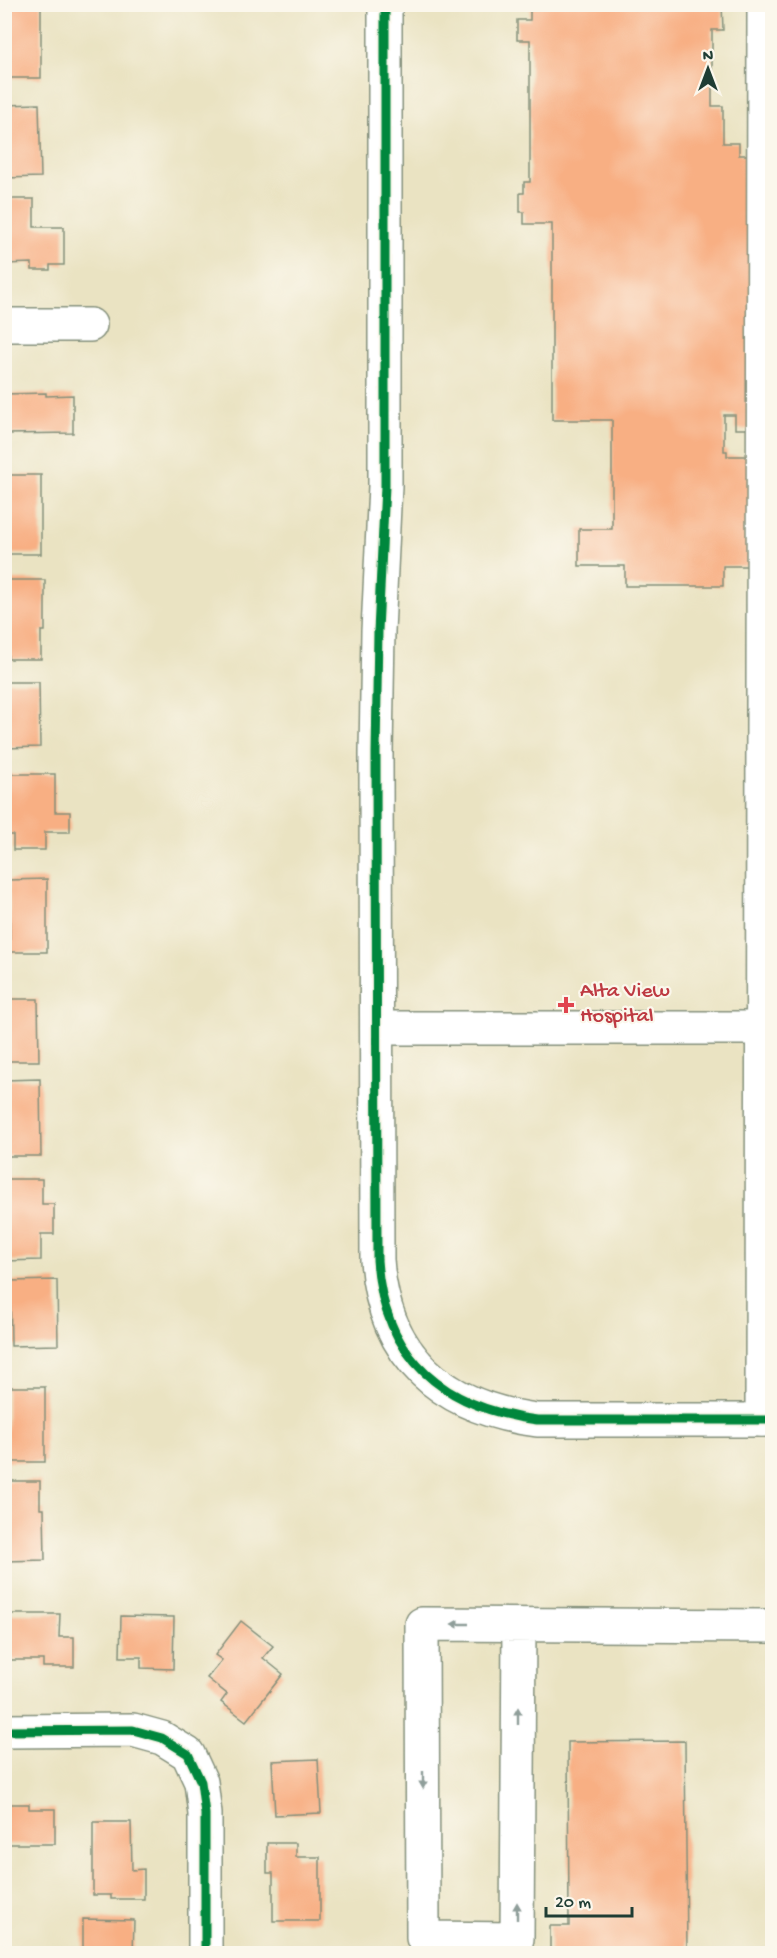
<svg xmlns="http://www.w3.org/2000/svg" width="777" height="1958" font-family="'Gochi Hand',sans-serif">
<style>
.building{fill:#f8af83}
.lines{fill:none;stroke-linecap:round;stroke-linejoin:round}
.minor-casing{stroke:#84907b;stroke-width:36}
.minor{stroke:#fff;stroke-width:33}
.cycleway-casing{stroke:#fbf7ec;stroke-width:13}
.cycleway{stroke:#00873e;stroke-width:9}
.oneway{fill:#8f9e9a}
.health-dot{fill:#e0444e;stroke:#fbf7ec;stroke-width:2}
.labels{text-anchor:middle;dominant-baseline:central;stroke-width:4.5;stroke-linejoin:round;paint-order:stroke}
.health-label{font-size:22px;fill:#be3a42;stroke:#fbf7ec;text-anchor:start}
</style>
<rect width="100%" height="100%" fill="#fbf7ec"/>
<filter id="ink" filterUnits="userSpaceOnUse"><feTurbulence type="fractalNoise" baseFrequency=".0167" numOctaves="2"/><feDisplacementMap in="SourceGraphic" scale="12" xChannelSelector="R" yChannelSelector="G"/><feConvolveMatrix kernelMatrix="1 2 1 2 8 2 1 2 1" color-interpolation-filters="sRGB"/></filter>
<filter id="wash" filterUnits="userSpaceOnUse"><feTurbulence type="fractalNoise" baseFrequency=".008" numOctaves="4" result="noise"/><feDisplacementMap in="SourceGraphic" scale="24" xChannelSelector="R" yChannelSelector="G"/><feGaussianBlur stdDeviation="1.35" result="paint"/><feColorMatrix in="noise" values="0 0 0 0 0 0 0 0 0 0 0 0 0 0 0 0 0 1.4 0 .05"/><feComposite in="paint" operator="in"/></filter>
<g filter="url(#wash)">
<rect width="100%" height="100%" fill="#eae3c2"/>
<g id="blocks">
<!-- building -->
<g class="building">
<polygon points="4,4 41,4 41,78 5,78"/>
<polygon points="530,4 722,4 723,30 712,30 712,106 723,106 723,143 739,143 739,155 751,155 751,429 735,429 735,415 724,415 724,451 727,451 727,456 750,456 750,566 723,566 723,586 625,586 625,566 579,566 579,529 612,529 612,420 552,420 552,224 524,224 524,212 520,212 520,193 524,193 524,182 530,182 530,40 517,40 517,20 530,20"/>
<polygon points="39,104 41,177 4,178 4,105"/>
<polygon points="4,199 34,199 34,227 64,227 64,265 50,265 50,270 32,270 32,263 4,264"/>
<polygon points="46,393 46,396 73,395 73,433 4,434 4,394"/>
<rect x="4" y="475" width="37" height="79"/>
<polygon points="4,580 45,580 45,631 41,631 41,659 8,659 7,631 4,631"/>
<polygon points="4,682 39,682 40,747 4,748"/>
<polygon points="4,774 55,774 55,812 70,812 70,832 45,832 45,850 13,850 13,835 4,835"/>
<polygon points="47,879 47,952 10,952 9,880"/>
<polygon points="4,999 38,999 39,1061 4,1061"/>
<polygon points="40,1079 41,1156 6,1156 4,1080"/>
<polygon points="4,1179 42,1179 42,1204 54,1204 54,1234 41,1234 41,1260 4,1261"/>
<polygon points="57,1280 58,1345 11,1346 10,1281"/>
<rect x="7" y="1387" width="38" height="75"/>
<polygon points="4,1481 40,1481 40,1509 44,1509 45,1560 5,1561"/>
<polygon points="4,1614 60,1614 59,1637 74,1637 74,1667 43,1667 43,1660 4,1660"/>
<polygon points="121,1616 174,1617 173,1669 141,1668 141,1657 120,1657"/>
<polygon points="241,1621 273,1646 263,1658 283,1674 246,1721 221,1702 227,1694 207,1678 222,1660 215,1655"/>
<polygon points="685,1741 687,1954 550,1954 550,1926 569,1926 568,1742"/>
<polygon points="318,1759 321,1813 275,1815 272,1761"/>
<polygon points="4,1804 29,1804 29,1809 55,1809 55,1844 4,1844"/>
<polygon points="93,1822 131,1822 132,1870 144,1869 144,1899 111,1899 111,1895 93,1895"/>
<polygon points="267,1843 296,1843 296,1857 320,1857 320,1921 273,1921 273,1873 267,1873"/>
<polygon points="83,1919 134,1920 133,1954 83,1954"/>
</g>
</g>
</g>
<g filter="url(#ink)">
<use href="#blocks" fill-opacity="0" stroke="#84907b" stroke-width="1.5"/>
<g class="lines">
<!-- minor casing -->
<g class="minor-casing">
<g id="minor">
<path d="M385,4V486L378,631L376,753L377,1260C384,1358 443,1408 537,1420H772"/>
<polyline points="4,325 90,325"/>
<polyline points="377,1028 762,1028"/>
<polyline points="762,1420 764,4"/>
<path d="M519,1625L517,1939L423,1938L422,1624C539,1625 656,1625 772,1626"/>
<polyline points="4,1731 133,1730 162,1738 188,1754 201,1782 205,1814 205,1954"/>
</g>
</g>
<!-- minor -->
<use href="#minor" class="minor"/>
<!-- cycleway casing -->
<g class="cycleway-casing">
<g id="cycleway">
<path d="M385,4V486L378,631L376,753L377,1260C384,1358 443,1408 537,1420H772"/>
<polyline points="4,1731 133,1730 162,1738 188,1754 201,1782 205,1814 205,1954"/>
</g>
</g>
<!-- cycleway -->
<use href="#cycleway" class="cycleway"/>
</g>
<!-- one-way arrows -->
<defs><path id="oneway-solid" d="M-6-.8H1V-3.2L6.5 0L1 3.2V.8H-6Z" transform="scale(1.5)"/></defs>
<g class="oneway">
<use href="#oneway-solid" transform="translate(460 1624) rotate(-180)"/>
<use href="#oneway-solid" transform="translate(518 1716) rotate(-90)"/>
<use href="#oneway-solid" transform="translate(423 1780) rotate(90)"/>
<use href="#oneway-solid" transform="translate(517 1911) rotate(-90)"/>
</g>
</g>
<!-- markers -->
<path class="health-dot" d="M563 996h6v6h6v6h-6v6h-6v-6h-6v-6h6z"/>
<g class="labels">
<!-- health labels -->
<g class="health-label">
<text x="580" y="992">Alta View<tspan x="580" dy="25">Hospital</tspan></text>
</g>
</g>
<!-- margin -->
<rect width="777" height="1958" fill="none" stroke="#fbf7ec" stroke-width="24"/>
<!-- north arrow -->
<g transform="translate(708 69)" stroke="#fbf7ec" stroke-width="4.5" paint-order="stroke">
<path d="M0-4.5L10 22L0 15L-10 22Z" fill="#1f3d34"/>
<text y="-9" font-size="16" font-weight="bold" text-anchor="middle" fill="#1f3d34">N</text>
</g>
<!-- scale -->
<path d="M546 1907v9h86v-9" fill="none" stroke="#1f3d34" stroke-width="3"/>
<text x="555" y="1907" font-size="18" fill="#1f3d34" stroke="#fbf7ec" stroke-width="4.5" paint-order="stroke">20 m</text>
</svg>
